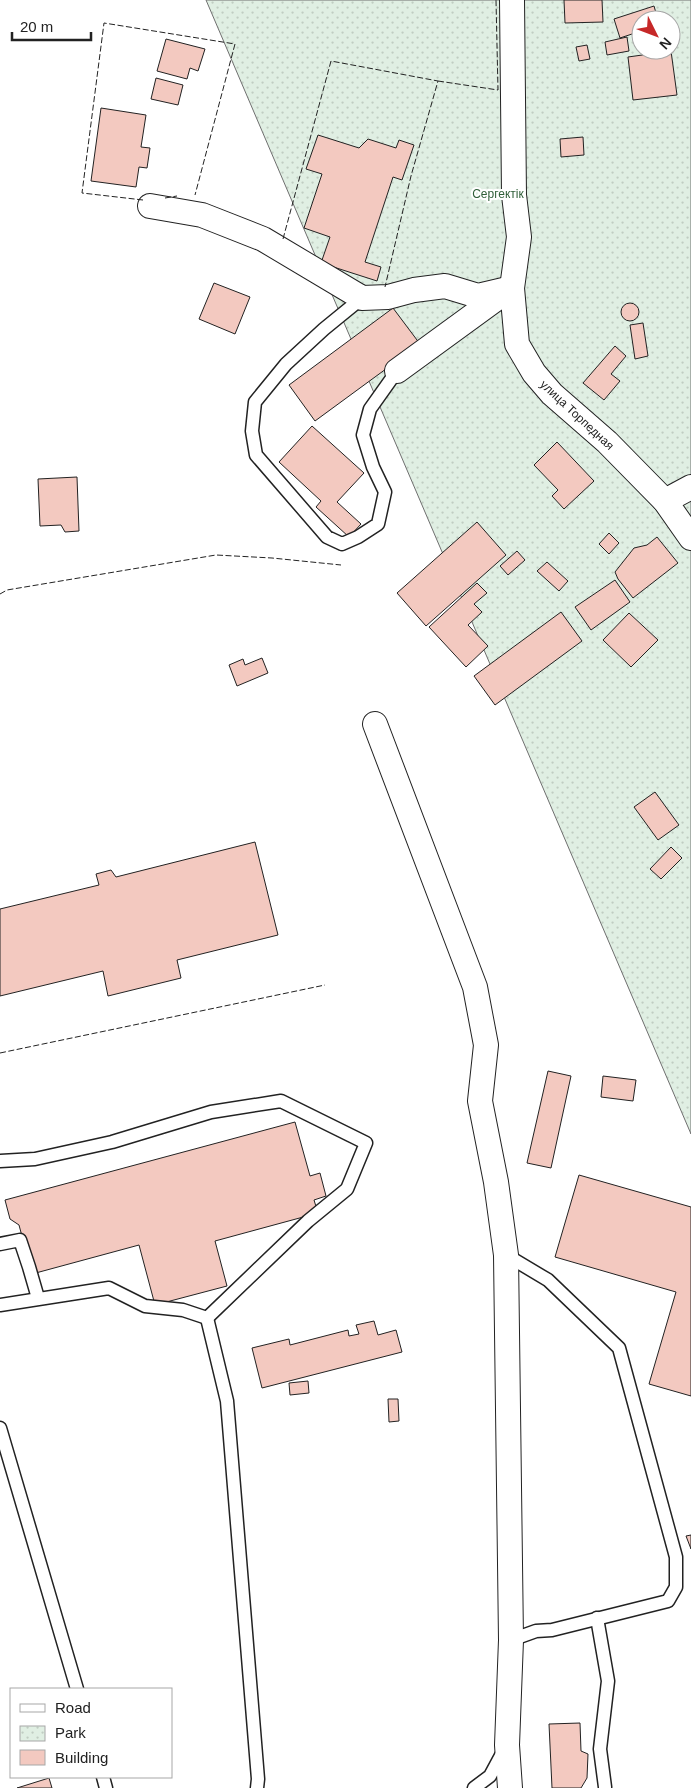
<svg xmlns="http://www.w3.org/2000/svg" width="691" height="1788" font-family="Arial,sans-serif">
<style>
.park{fill:url(#park-dots);stroke:#6f6f6f;fill-rule:evenodd}
.building{fill:#f3c9c0;stroke:#222}
.lines{fill:none;stroke-linecap:round;stroke-linejoin:round}
.lane-casing{stroke:#222;stroke-width:15}
.street-casing{stroke:#222;stroke-width:26}
.lane{stroke:#fff;stroke-width:12}
.street{stroke:#fff;stroke-width:24}
.fence{stroke:#222;stroke-width:1;stroke-dasharray:6 2.5;stroke-linecap:butt}
.labels{text-anchor:middle;dominant-baseline:central;stroke-width:4;stroke-linejoin:round;paint-order:stroke}
.park-label{font-size:12px;fill:#2f5e38;stroke:#fff}
.street-label{font-size:12px;fill:#222;stroke:#fff}
</style>
<defs>
<pattern id="park-dots" width="8" height="8" patternUnits="userSpaceOnUse" patternTransform="scale(1.25)"><rect width="8" height="8" fill="#e0efe3"/><path d="M2 2h.1M6 6h.1" fill="none" stroke="#c0cdc2" stroke-width="1.8" stroke-linecap="round"/></pattern>
</defs>
<rect width="100%" height="100%" fill="#fff"/>
<!-- park -->
<path class="park" d="M206,0H691V1134ZM641,20H671V50H641Z"/>
<!-- building -->
<g class="building">
<polygon points="564,0 602,0 603,22 565,23"/>
<polygon points="654,6 658,20 641,20 641,31 620,38 614,19"/>
<polygon points="627,37 629,51 607,55 605,42"/>
<polygon points="166,39 205,49 198,71 190,68 187,79 157,71"/>
<polygon points="587,45 590,59 579,61 576,47"/>
<polygon points="671,51 677,95 633,100 628,57"/>
<polygon points="156,78 183,85 178,105 151,99"/>
<polygon points="101,108 146,115 141,147 150,148 147,168 139,167 136,187 91,181"/>
<polygon points="318,135 359,148 368,139 396,148 399,140 414,145 402,180 393,177 365,262 381,267 377,281 321,263 330,237 304,228 322,174 306,169"/>
<polygon points="583,137 584,155 561,157 560,139"/>
<polygon points="214,283 250,297 235,334 199,319"/>
<circle cx="630" cy="312" r="9"/>
<polygon points="393,308 420,344 315,421 289,385"/>
<polygon points="643,323 648,356 635,359 630,325"/>
<polygon points="615,346 626,356 611,374 620,381 604,400 583,383"/>
<polygon points="312,426 364,473 337,502 361,524 349,537 316,507 321,501 279,462"/>
<polygon points="557,442 594,481 564,509 552,496 558,490 534,465"/>
<polygon points="77,477 79,531 65,532 61,525 40,526 38,479"/>
<polygon points="477,522 506,555 426,626 397,593"/>
<polygon points="609,533 619,543 609,554 599,544"/>
<polygon points="657,537 678,563 633,598 618,579 615,572 634,548 647,545"/>
<polygon points="517,551 525,560 508,575 500,566"/>
<polygon points="547,562 568,581 559,591 537,571"/>
<polygon points="615,580 630,602 591,630 575,607"/>
<polygon points="477,583 487,593 474,604 482,612 468,625 488,646 466,667 429,627"/>
<polygon points="561,612 582,641 495,705 474,676"/>
<polygon points="629,613 658,640 631,667 603,640"/>
<polygon points="262,658 268,673 237,686 229,665 243,659 245,665"/>
<polygon points="655,792 679,825 658,840 634,807"/>
<polygon points="255,842 278,935 177,960 181,978 108,996 103,971 0,996 0,909 99,885 96,874 111,870 116,877"/>
<polygon points="671,847 682,858 661,879 650,869"/>
<polygon points="548,1071 571,1076 551,1168 527,1163"/>
<polygon points="603,1076 636,1080 633,1101 601,1097"/>
<polygon points="295,1122 310,1176 320,1173 326,1196 314,1200 318,1213 215,1241 227,1286 155,1305 139,1245 32,1274 19,1225 10,1219 5,1200"/>
<polygon points="579,1175 691,1207 691,1396 649,1384 676,1292 555,1257"/>
<polygon points="374,1321 378,1335 396,1330 402,1352 262,1388 252,1348 289,1339 290,1345 348,1330 349,1336 359,1334 356,1325"/>
<polygon points="308,1381 309,1393 290,1395 289,1383"/>
<polygon points="388,1399 398,1399 399,1421 389,1422"/>
<polygon points="691,1535 691,1549 686,1536"/>
<polygon points="580,1723 581,1751 588,1754 587,1778 581,1788 552,1788 549,1724"/>
<polygon points="49,1778 52,1788 17,1788"/>
</g>
<g class="lines">
<!-- lane casing -->
<g class="lane-casing">
<g id="lane">
<polyline points="362,298 324,329 286,364 255,402 252,431 256,455 327,537 342,544 358,537 378,524 385,492 373,467 363,435 370,409 397,371"/>
<polyline points="0,1161 35,1159 112,1142 211,1112 281,1101 366,1143 347,1189 308,1221 207,1318"/>
<polyline points="0,1244 20,1240 29,1267 38,1298"/>
<polyline points="506,1255 548,1280 619,1348 676,1557 676,1587 668,1601 552,1630 536,1631 511,1640"/>
<polyline points="0,1305 109,1288 145,1306 183,1310 207,1318"/>
<polyline points="207,1318 227,1401 258,1779 257,1788"/>
<polyline points="0,1428 77,1689"/>
<polyline points="597,1618 608,1681 600,1749 605,1787"/>
<polyline points="103,1777 106,1788"/>
<polyline points="474,1788 490,1776 504,1750"/>
</g>
</g>
<!-- street casing -->
<g class="street-casing">
<g id="street">
<polyline points="512,0 514,195 519,237 512,288 517,344 534,373 552,394 607,442 665,501 691,538"/>
<polyline points="150,206 202,215 263,239 362,298 388,297 414,290 445,286 478,296 512,288"/>
<polyline points="397,371 504,293"/>
<polyline points="665,501 691,487"/>
<polyline points="375,724 475,987 486,1045 480,1101 496,1182 506,1255 511,1640 507,1745 510,1788"/>
</g>
</g>
<!-- lane -->
<use href="#lane" class="lane"/>
<!-- street -->
<use href="#street" class="street"/>
<!-- fence -->
<g class="fence">
<polyline points="438,81 498,90 496,0"/>
<polyline points="165,198 177,196"/>
<polyline points="143,200 82,193 104,23 235,44 195,195"/>
<polyline points="283,239 331,61 438,81 411,176 385,287"/>
<polyline points="0,594 7,590 216,555 272,558 341,565"/>
<polyline points="0,1053 325,985"/>
</g>
</g>
<g class="labels">
<!-- park labels -->
<g class="park-label">
<text x="498" y="194">Сергектік</text>
</g>
<!-- street labels -->
<g class="street-label">
<text transform="translate(577 415) rotate(43)">улица Торпедная</text>
</g>
</g>
<!-- legend -->
<rect x="10" y="1688" width="162" height="90" fill="#ffffff" stroke="#a7a7a7"/>
<rect x="20" y="1704" width="25" height="8" fill="#ffffff" stroke="#a7a7a7"/>
<text x="55" y="1713" font-size="15" fill="#222222">Road</text>
<rect x="20" y="1726" width="25" height="15" fill="url(#park-dots)" stroke="#a7a7a7"/>
<text x="55" y="1738" font-size="15" fill="#222222">Park</text>
<rect x="20" y="1750" width="25" height="15" fill="#f3c9c0" stroke="#a7a7a7"/>
<text x="55" y="1763" font-size="15" fill="#222222">Building</text>
<!-- north arrow -->
<g transform="translate(656 35) rotate(132)"><circle r="24" fill="#ffffff" stroke="#a7a7a7"/>
<path d="M0-4L9 19L0 12L-9 19Z" fill="#c62828"/>
<text y="-8" font-size="14" font-weight="bold" text-anchor="middle" fill="#222222">N</text>
</g>
<!-- scale -->
<path d="M12 32v8h79v-8" fill="none" stroke="#222222" stroke-width="2.5"/>
<text x="20" y="32" font-size="15" fill="#222222" stroke="#ffffff" stroke-width="4" paint-order="stroke">20 m</text>
</svg>
